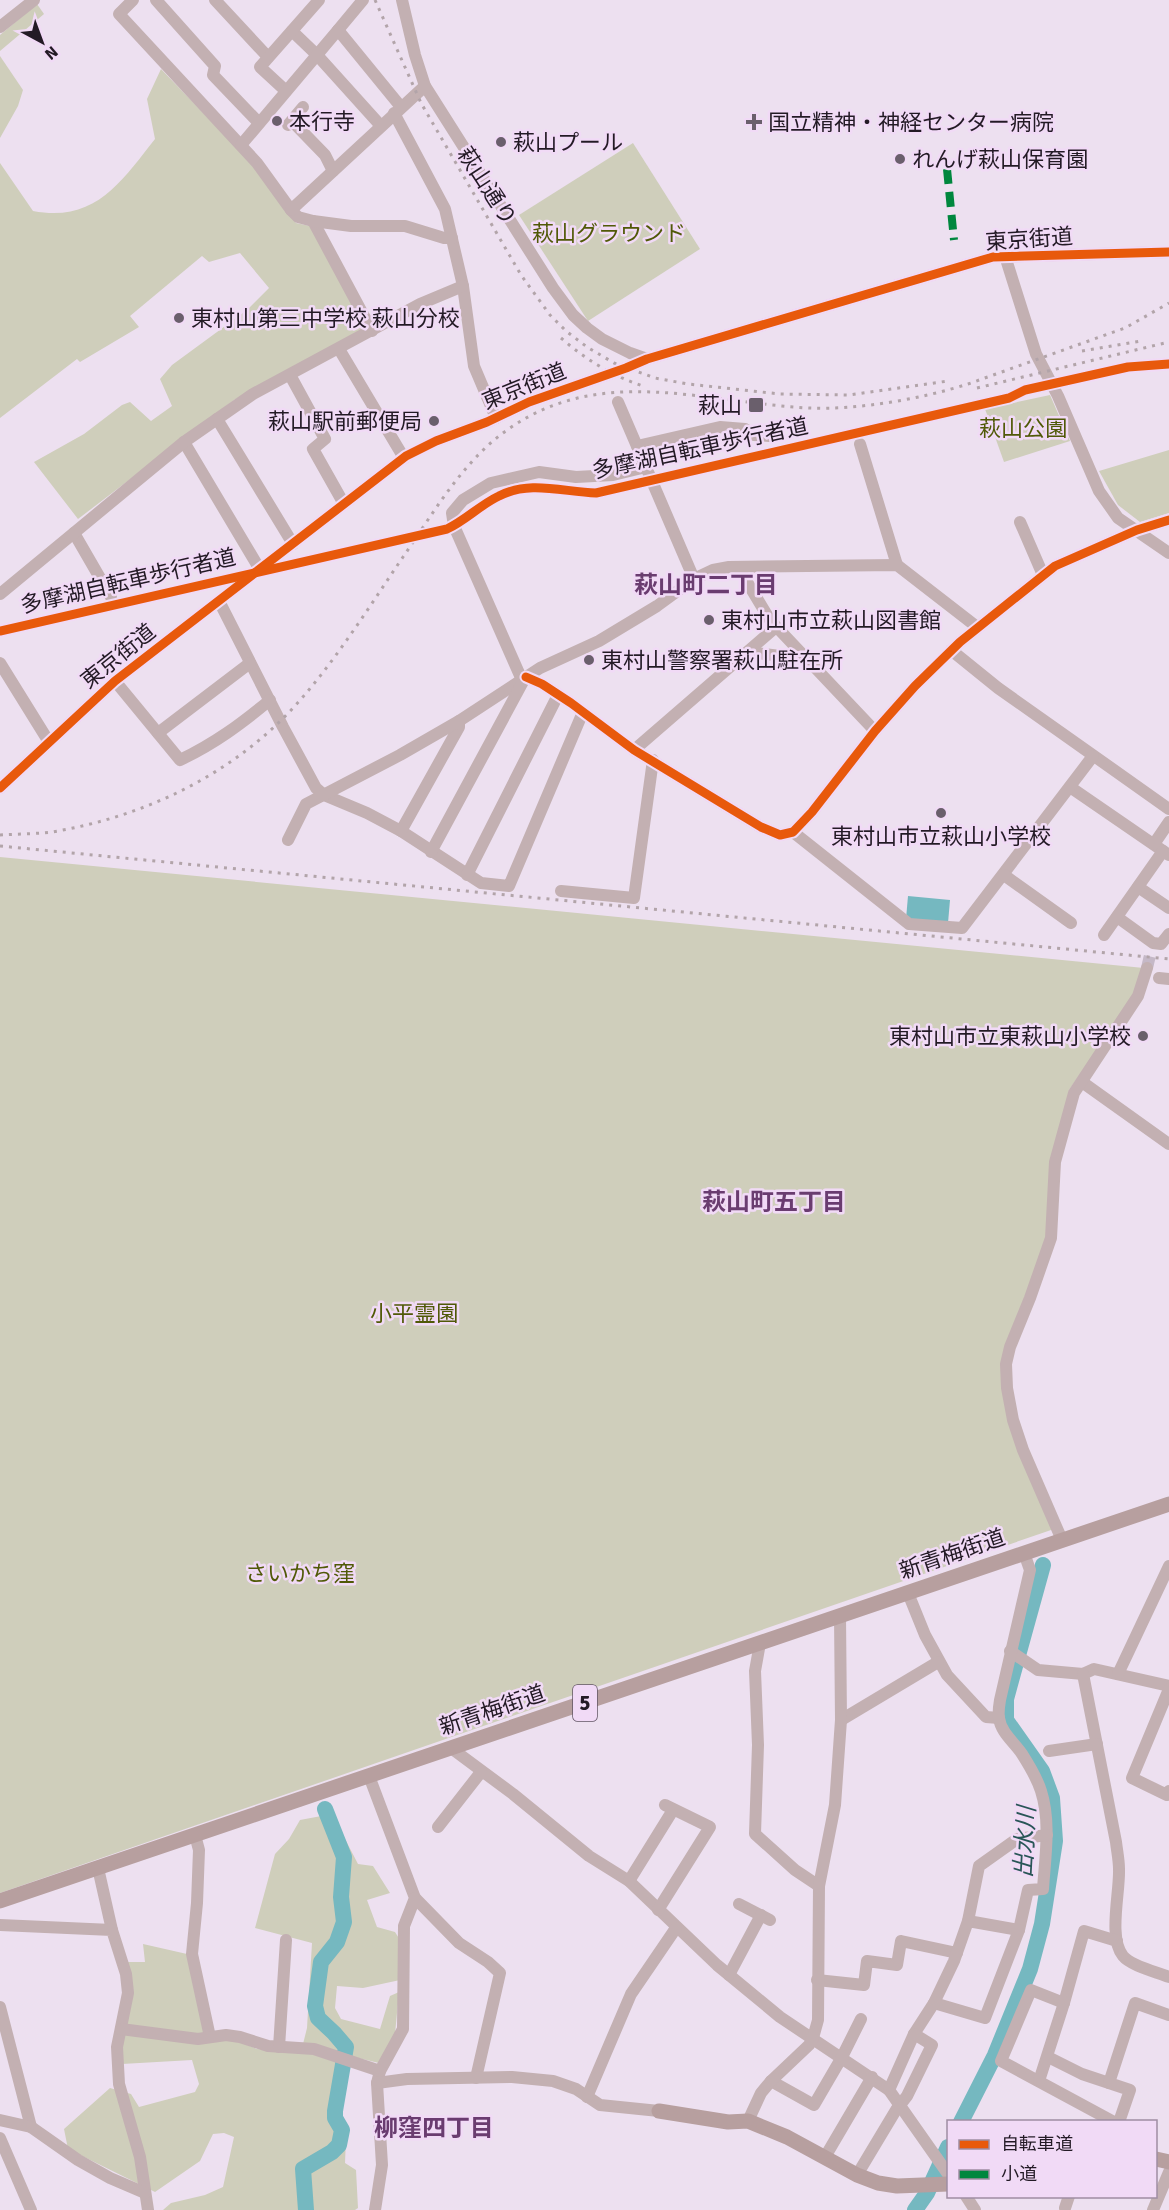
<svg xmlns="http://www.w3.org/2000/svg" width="1169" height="2210" font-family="Signika,'Noto Sans JP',sans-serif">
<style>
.green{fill:#cfcebb}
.water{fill:#75b8c0}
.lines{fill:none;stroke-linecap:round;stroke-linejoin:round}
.river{stroke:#75b8c0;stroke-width:16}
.minor-tunnel{stroke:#c5b8c7;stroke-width:12;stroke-dasharray:12 6;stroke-linecap:butt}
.minor{stroke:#c3b0b2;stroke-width:12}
.major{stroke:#b79f9f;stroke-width:15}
.rail{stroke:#b2a4a9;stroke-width:3;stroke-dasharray:3 6;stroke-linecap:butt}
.quiet{stroke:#00873e;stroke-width:8;stroke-dasharray:15 8;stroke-linecap:butt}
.cycleway-casing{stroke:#f1daf6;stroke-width:13}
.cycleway{stroke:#e8590c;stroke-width:9}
.poi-dot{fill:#6a5f6c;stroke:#f1daf6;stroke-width:2}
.labels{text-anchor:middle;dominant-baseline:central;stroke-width:5;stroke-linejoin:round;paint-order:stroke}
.shield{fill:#f1daf6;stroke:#615464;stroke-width:1.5}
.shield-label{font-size:21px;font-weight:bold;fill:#231a25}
.poi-label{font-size:22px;fill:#231a25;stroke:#f1daf6;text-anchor:start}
.street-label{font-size:22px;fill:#231a25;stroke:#f1daf6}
.park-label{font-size:22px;fill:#505907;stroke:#f1daf6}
.neighbourhood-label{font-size:24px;font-weight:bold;fill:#6a3c70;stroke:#f1daf6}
.water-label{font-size:24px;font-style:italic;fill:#295657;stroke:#f1daf6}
</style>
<rect width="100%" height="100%" fill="#ede0f0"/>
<!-- green -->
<g class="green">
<polygon points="37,4 44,14 0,51 0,35"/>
<polygon points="0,56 23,90 18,106 0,138"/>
<path d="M161,69L256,168L296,223L314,227L365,328L234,400L78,519L34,462L84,434L122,405L130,402L151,421L172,406L160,379L172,365L247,310L269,288L240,253L209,262L202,256L130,316L139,327L80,362L77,359L0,418V163L33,211C95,223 121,182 155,139L147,99Z"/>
<polygon points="633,143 700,249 588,321 519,215"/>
<polygon points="1050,395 1070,441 1004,462 985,409"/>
<polygon points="1169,450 1169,513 1140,522 1118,505 1099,471"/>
<polygon points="0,857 1144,968 1136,995 1069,1090 1049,1238 1004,1385 1054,1529 0,1893"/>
<polygon points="332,1814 358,1864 373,1866 390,1893 367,1900 377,1927 395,1932 400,1940 400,1980 363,1988 337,1986 335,2008 341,2019 380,2029 390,1996 399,1992 395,2034 379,2063 354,2057 350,2065 339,2116 346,2138 345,2163 356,2170 358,2208 355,2210 163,2210 171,2203 205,2195 223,2187 234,2137 224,2133 213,2134 200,2161 155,2192 68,2149 64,2129 110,2088 131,2094 139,2107 195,2092 199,2084 192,2060 122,2064 120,2051 128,1962 145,1962 143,1944 187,1954 208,2042 230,2038 257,2049 301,2052 307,2028 312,1943 255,1928 275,1854 289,1839 300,1820"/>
</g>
<!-- water -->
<polygon class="water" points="908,896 950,900 948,923 906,919"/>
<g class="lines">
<!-- river -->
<g class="river">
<polyline points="961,2122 995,2055 1030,1969 1042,1924 1055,1841 1052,1798 1042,1771 1006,1720 1006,1699 1043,1565"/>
<polyline points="306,2210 303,2169 332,2152 339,2145 342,2130 335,2118 335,2111 346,2047 334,2033 318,2018 315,2006 321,1962 337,1942 344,1922 341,1897 344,1857 325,1809"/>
<polyline points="915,2210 927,2193 948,2147"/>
</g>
<!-- minor-tunnel -->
<polyline class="minor-tunnel" points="1147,968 1151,951"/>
<!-- minor -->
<g class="minor">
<polyline points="133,0 119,14 257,163 291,210 298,217 313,221 372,331"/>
<polyline points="156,0 215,66 213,75 259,123"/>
<polyline points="215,0 268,57"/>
<polyline points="402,0 415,55 425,86 553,288 573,315 587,328 602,339 630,353 647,359"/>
<polyline points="0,27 34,0"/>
<polyline points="338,30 363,0"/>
<polyline points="292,31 317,55 381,126"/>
<polyline points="286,91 260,67 319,0"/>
<polyline points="394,113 445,209 463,286 474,366 496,418"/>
<polyline points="292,121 325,155 333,171"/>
<polyline points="288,125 303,107"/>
<polyline points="241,145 338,30 401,107"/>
<polyline points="291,210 425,86"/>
<polyline points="313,221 351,226 405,226 444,238 452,238"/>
<polyline points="1005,256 1036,354 1058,396 1099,491 1118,518 1169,553"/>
<polyline points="339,349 404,458"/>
<polyline points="290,375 325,439 313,449 344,504"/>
<polyline points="618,402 694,579"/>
<polyline points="217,419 293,544"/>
<polyline points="184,442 259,568"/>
<polyline points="860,444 897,565"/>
<polyline points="637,446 720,427 745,429 754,435 769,436"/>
<polyline points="1020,522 1043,575"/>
<polyline points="74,533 111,597"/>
<polyline points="738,567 770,620 875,731"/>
<polyline points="0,594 184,442 253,394 420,304 463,286"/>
<polyline points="219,601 283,727 316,788 324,795 367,813 401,831 481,883 509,886 583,712"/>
<polyline points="951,650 998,688 1169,809"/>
<polyline points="748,652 806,659"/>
<polyline points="0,663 49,742"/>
<polyline points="526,677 542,684 571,703 634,750 761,827 780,835 793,832 812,812 875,731 915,686 960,642 1055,566 1137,530 1169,520"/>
<polyline points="522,680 454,526 452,513 463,500 491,483 539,472 576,477 613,475 646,467"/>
<path d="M115,681L180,760C214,744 241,724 270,700"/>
<polyline points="158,733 250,663"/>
<polyline points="634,750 776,627"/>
<polyline points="1070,787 1169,855"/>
<polyline points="0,788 115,681 406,456 436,441 487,422 529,402 626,368 647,359 993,257 1169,252"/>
<polyline points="401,831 459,727 459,721"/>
<polyline points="793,832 909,924 962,928 1093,756"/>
<polyline points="288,840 306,804 400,755 459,721 540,668 599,641 657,606 694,579 713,570 729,567 897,565 977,627"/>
<polyline points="1154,844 1169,822"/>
<polyline points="431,852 525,678"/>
<polyline points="467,875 558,695"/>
<polyline points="1004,875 1071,923"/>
<polyline points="1138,887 1169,908"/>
<polyline points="561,891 634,898 653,760"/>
<polyline points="1117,917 1153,943 1161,944 1169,934"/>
<polyline points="1104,935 1163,851"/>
<polyline points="1159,978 1169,979"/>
<polyline points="1082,1082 1169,1144"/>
<polyline points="1062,1540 1023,1450 1013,1420 1007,1388 1006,1364 1010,1347 1030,1298 1051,1238 1055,1162 1074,1093 1138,996 1147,968"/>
<polyline points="908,1593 925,1635 947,1675 986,1717 999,1718"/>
<polyline points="760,1643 755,1671 758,1745 755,1834 795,1870 819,1886"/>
<polyline points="1010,1651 1038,1670 1083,1674 1094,1669 1169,1686"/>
<path d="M1083,1674L1116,1842C1117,1851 1119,1860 1119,1869C1120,1892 1108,1938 1123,1956C1131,1966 1157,1972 1169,1977"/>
<polyline points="1118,1674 1169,1566"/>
<polyline points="1169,1689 1132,1778 1167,1795 1169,1791"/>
<polyline points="841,1720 938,1662"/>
<polyline points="451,1748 513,1794 589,1856 629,1881 717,1965 780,2017 889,2090 948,2174"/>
<polyline points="1049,1751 1097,1744"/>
<polyline points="369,1776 415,1898 404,1926 403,2029 380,2071 377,2083 382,2165 375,2210"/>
<polyline points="438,1827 481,1772"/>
<polyline points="195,1835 199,1850 197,1903 192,1954 210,2037"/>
<polyline points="98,1868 112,1930"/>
<polyline points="629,1881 673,1810"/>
<polyline points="415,1898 459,1943 488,1962 500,1973 476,2078"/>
<polyline points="739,1904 770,1920"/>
<polyline points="658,1910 710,1827 665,1805"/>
<polyline points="0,1925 112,1930 126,1974 128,1993 117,2047 119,2084 140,2157 148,2210"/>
<path d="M1019,1930L1028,1890L1043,1889C1045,1858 1051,1822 1041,1791C1037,1778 1029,1765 1022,1754C1014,1742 1001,1733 999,1718C998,1712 999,1706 1000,1700L1030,1570L1024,1553"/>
<polyline points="729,1975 761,1915"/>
<polyline points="817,1980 864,1985 867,1961 897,1965 901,1941 957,1953"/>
<polyline points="934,2003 985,2018 1019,1930 968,1921"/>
<polyline points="1064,2003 1031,1990 1001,2061 1114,2122"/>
<polyline points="0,2007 31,2127"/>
<polyline points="121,2029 198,2039 226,2035 240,2037 268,2046 314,2049 380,2071"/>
<polyline points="279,2047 286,1940"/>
<polyline points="1048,2057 1082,2074 1109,2083"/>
<polyline points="771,2081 814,2105 842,2057 861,2019"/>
<polyline points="1039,2081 1064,2003 1084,1931 1117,1941"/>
<polyline points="377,2083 407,2079 512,2077 553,2081 576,2089 600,2105 659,2111"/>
<polyline points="889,2090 914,2034 934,2003 954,1961 968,1921 979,1866 1017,1839 1047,1835"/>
<polyline points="587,2097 631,1994 676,1928"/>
<polyline points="0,2120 31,2127 78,2160 110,2178 145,2193"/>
<polyline points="748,2121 761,2093 771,2081 809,2045 813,2038 818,2020 819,1886 835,1805 841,1720 840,1616"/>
<polyline points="1119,2122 1130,2090 1109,2083 1135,2003 1169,2015"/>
<polyline points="0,2138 31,2210"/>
<polyline points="825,2157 872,2077"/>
<polyline points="857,2175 896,2110 907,2096 932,2045 914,2034"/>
<polyline points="966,2196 975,2210"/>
<polyline points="1065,2208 1069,2196"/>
<polyline points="1153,2210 1169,2172"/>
</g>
<!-- major -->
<g class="major">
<polyline points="0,1901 1169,1504"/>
<polyline points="659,2111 728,2122 748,2121 787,2137 857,2175 878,2183 897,2186 948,2184"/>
<polyline points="1156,2159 1169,2162"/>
</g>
<!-- rail -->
<g class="rail">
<polyline points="375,0 421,103 521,275 550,315 566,331 587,347 614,363 655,378 688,384 780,394 849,395 948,381"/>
<path d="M561,338C586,360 614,377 646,387"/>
<polyline points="1082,351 1141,341"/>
<polyline points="977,388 1169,342"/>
<path d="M0,835C17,834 35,834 52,832C148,816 238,772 302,698C340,654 371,604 403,557C434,512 464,459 510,428C603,364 706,403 809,408C858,410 921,399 968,384L1125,328L1169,303"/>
<polyline points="0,846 1169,959"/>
</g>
<!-- quiet -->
<polyline class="quiet" points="947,169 954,240"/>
<!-- cycleway casing -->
<g class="cycleway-casing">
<g id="cycleway">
<path d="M0,631L447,529C466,520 480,505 499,496C530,480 563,492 596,493L1009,398L1025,390L1128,367L1169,364"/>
<polyline points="526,677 542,684 571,703 634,750 761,827 780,835 793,832 812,812 875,731 915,686 960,642 1055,566 1137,530 1169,520"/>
<polyline points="0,788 115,681 406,456 436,441 487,422 529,402 626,368 647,359 993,257 1169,252"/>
</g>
</g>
<!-- cycleway -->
<use href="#cycleway" class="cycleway"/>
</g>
<!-- markers -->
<g class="poi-dot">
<circle cx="277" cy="121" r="6"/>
<path d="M751 113h6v6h6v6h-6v6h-6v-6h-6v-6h6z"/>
<circle cx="501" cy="142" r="6"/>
<circle cx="900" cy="159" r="6"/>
<circle cx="179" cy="318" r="6"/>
<rect x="748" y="397" width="16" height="16" rx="3"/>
<circle cx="434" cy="421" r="6"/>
<circle cx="709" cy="620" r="6"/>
<circle cx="589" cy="660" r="6"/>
<circle cx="941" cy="813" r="6"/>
<circle cx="1143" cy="1036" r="6"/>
</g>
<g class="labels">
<!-- shield labels -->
<rect class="shield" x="573" y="1685" width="24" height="36" rx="4.5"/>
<g class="shield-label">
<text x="585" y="1703">5</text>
</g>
<!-- poi labels -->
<g class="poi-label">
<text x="289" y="121">本行寺</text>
<text x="768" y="122">国立精神・神経センター病院</text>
<text x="513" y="142">萩山プール</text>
<text x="912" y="159">れんげ萩山保育園</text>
<text x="191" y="318">東村山第三中学校 萩山分校</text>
<text x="742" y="405" text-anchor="end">萩山</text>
<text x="422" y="421" text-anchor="end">萩山駅前郵便局</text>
<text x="721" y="620">東村山市立萩山図書館</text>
<text x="601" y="660">東村山警察署萩山駐在所</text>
<text x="941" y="836" text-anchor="middle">東村山市立萩山小学校</text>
<text x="1131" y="1036" text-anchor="end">東村山市立東萩山小学校</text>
</g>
<!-- street labels -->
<g class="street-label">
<text transform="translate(487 186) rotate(57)">萩山通り</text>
<text transform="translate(1029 239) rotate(-4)">東京街道</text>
<text transform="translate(524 386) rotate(-22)">東京街道</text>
<text transform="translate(700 448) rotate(-12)">多摩湖自転車歩行者道</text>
<text transform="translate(128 581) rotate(-13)">多摩湖自転車歩行者道</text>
<text transform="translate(118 656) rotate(-39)">東京街道</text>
<text transform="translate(952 1554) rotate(-19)">新青梅街道</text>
<text transform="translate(492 1710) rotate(-19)">新青梅街道</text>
</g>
<!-- park labels -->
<g class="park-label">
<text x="609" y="233">萩山グラウンド</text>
<text x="1023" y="428">萩山公園</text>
<text x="414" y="1313">小平霊園</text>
<text x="300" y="1573">さいかち窪</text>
</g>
<!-- neighbourhood labels -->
<g class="neighbourhood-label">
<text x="706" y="585">萩山町二丁目</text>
<text x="774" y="1202">萩山町五丁目</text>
<text x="434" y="2128">柳窪四丁目</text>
</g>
<!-- water labels -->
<g class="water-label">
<text transform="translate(1025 1842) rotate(-87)">出水川</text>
</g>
</g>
<!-- legend -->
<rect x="947" y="2120" width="210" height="78" fill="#f1daf6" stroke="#9f8da2" stroke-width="1.5"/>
<rect x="959" y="2140" width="30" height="9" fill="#e8590c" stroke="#9f8da2" stroke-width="1.5"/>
<text x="1001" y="2150" font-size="18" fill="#231a25">自転車道</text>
<rect x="959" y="2170" width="30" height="9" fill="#00873e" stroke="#9f8da2" stroke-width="1.5"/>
<text x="1001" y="2180" font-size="18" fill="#231a25">小道</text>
<!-- north arrow -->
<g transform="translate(42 42) rotate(139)" stroke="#f1daf6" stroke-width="4.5" paint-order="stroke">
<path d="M0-4.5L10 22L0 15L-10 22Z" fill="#231a25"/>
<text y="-9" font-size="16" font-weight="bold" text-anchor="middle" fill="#231a25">N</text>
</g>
</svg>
